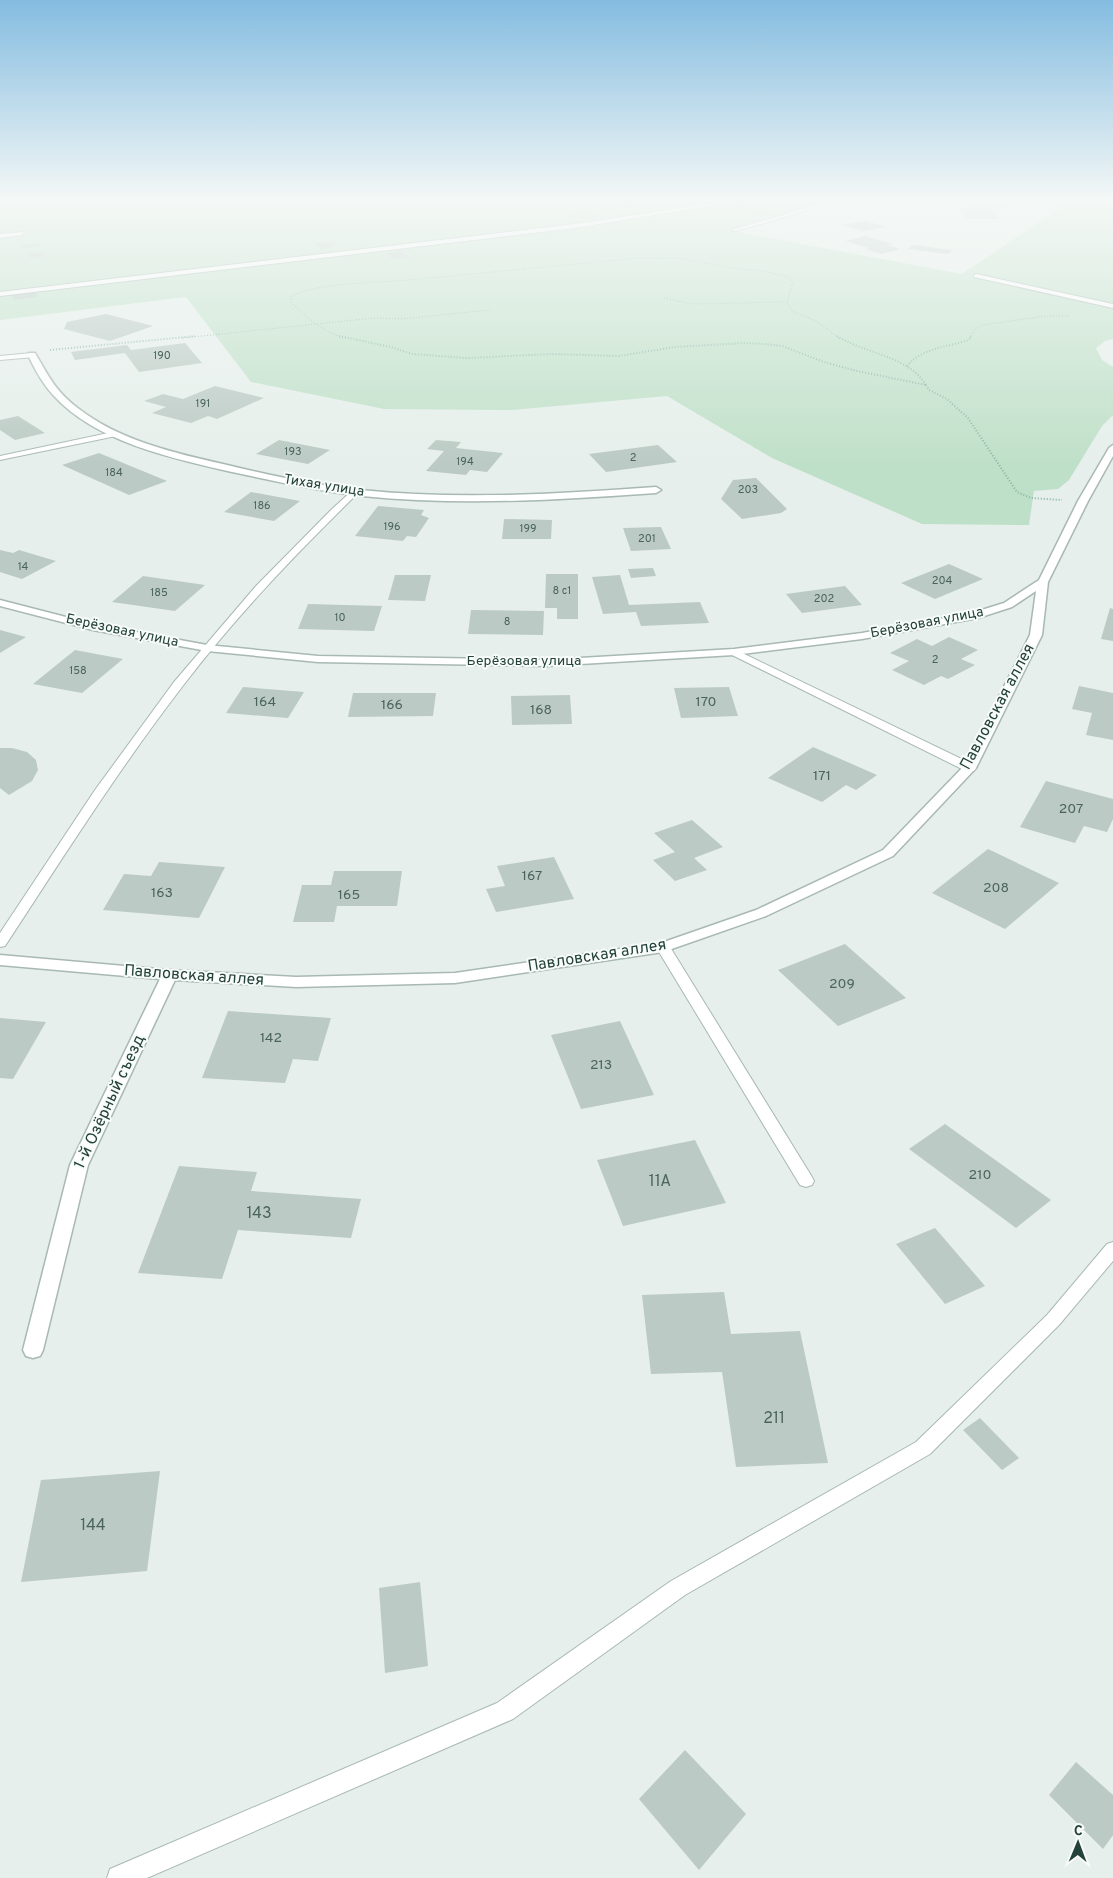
<svg xmlns="http://www.w3.org/2000/svg" width="1113" height="1878" font-family="Overpass,sans-serif">
<style>
.green{fill:#bfe0c8}
.building{fill:#bbcac4}
.lines{fill:none;stroke-linecap:round;stroke-linejoin:round}
.service-casing{stroke:#a8b8b2;stroke-width:2}
.minor-casing{stroke:#a8b8b2;stroke-width:3}
.path-far1{stroke:#86b3a5;stroke-width:1;stroke-dasharray:1 2;stroke-linecap:butt}
.path{stroke:#86b3a5;stroke-width:2;stroke-dasharray:1 2;stroke-linecap:butt}
.service{fill:#fff;fill-rule:evenodd}
.minor{fill:#fff;fill-rule:evenodd}
.labels{text-anchor:middle;dominant-baseline:central;stroke-width:4;stroke-linejoin:round;paint-order:stroke}
.far-number-label{font-size:11px;fill:#4a645c}
.far-street-label{font-size:14px;fill:#24423a;stroke:#f7fbf9}
.number-label{font-size:14px;fill:#4a645c}
.street-label{font-size:16px;fill:#24423a;stroke:#f7fbf9}
.near-number-label{font-size:16px;fill:#4a645c}
</style>
<rect width="100%" height="100%" fill="#e6efeb"/>
<!-- green -->
<polygon class="green" points="0,201 490,201 504,203 538,201 576,206 606,202 606,201 826,201 727,230 962,274 1063,206 987,201 1113,201 1113,339 1105,341 1096,348 1102,360 1113,367 1113,415 1102,426 1069,480 1058,489 1034,491 1029,525 922,524 772,458 667,396 512,410 384,409 251,382 186,297 0,320"/>
<!-- building -->
<g class="building">
<polygon points="628,204 636,209 621,210 614,206"/>
<polygon points="967,204 1005,204 1009,208 990,208 999,219 967,219 958,208 970,208"/>
<polygon points="760,209 775,212 762,216 746,212"/>
<polygon points="593,212 600,218 582,219 574,214"/>
<polygon points="865,221 886,227 864,231 843,225"/>
<polygon points="865,236 893,244 886,245 900,249 881,254 865,249 869,248 845,241"/>
<polygon points="334,242 337,245 330,246 332,248 321,249 315,243"/>
<polygon points="38,243 41,246 24,248 21,245"/>
<polygon points="913,245 952,250 948,254 908,249"/>
<polygon points="401,251 410,257 393,259 385,253"/>
<polygon points="43,252 46,256 30,258 27,254"/>
<polygon points="35,292 39,297 14,300 11,295"/>
<polygon points="106,314 153,326 110,341 64,329 67,322"/>
<polygon points="185,343 202,363 139,372 125,353 75,360 71,352 127,345 131,350"/>
<polygon points="215,386 264,398 217,419 208,416 191,423 152,413 166,407 144,401 163,394 183,399"/>
<polygon points="18,416 45,433 15,440 0,430 0,420"/>
<polygon points="279,440 330,450 308,464 256,454"/>
<polygon points="436,440 461,442 456,448 503,453 487,472 470,470 466,475 426,471 444,451 427,449"/>
<polygon points="658,445 677,462 606,472 589,454"/>
<polygon points="99,453 167,481 129,495 62,465"/>
<polygon points="756,478 787,509 781,513 742,519 721,499 733,480"/>
<polygon points="251,492 300,501 274,521 224,512"/>
<polygon points="378,506 424,510 421,515 429,518 416,537 407,536 403,541 355,536"/>
<polygon points="504,519 552,520 551,539 502,539"/>
<polygon points="661,527 671,549 631,551 623,528"/>
<polygon points="0,550 13,553 19,550 56,561 22,579 0,572"/>
<polygon points="949,564 983,579 935,599 901,583"/>
<polygon points="653,568 656,576 631,578 628,569"/>
<polygon points="546,574 578,574 578,619 557,619 557,608 545,608"/>
<polygon points="395,575 431,575 425,601 388,600"/>
<polygon points="620,575 629,605 700,602 709,623 641,626 636,612 603,614 592,577"/>
<polygon points="143,576 205,585 175,611 112,602"/>
<polygon points="845,586 862,605 802,613 786,594"/>
<polygon points="308,604 382,606 374,631 298,629"/>
<polygon points="1110,608 1113,609 1113,641 1101,639"/>
<polygon points="471,610 544,611 543,635 468,634"/>
<polygon points="0,630 26,637 0,653"/>
<polygon points="949,637 978,650 961,659 975,665 948,679 941,676 924,685 892,670 909,661 890,653 917,639 932,646"/>
<polygon points="75,650 123,659 82,693 33,684"/>
<polygon points="1079,686 1113,693 1113,740 1086,735 1092,713 1072,709"/>
<polygon points="243,687 304,692 288,718 226,713"/>
<polygon points="729,687 738,716 681,718 674,688"/>
<polygon points="353,693 436,693 433,716 348,717"/>
<polygon points="570,695 572,724 512,725 511,696"/>
<polygon points="813,747 877,775 856,790 846,785 822,802 768,778"/>
<polygon points="0,748 12,748 27,752 36,760 38,770 32,781 9,795 0,788"/>
<polygon points="1046,781 1113,799 1113,819 1107,832 1084,826 1075,843 1020,827"/>
<polygon points="692,820 723,847 694,858 707,870 675,881 653,860 675,852 654,833"/>
<polygon points="988,849 1059,883 1005,929 932,893"/>
<polygon points="554,857 574,899 496,912 486,889 505,886 497,866"/>
<polygon points="159,862 225,867 199,918 103,910 124,874 151,876"/>
<polygon points="334,871 402,871 397,906 337,906 334,922 293,922 302,885 331,885"/>
<polygon points="845,944 906,998 838,1026 778,970"/>
<polygon points="228,1011 331,1018 318,1061 293,1059 285,1083 202,1078"/>
<polygon points="0,1018 46,1022 13,1079 0,1078"/>
<polygon points="620,1021 654,1095 581,1109 551,1035"/>
<polygon points="945,1124 1051,1200 1016,1228 909,1149"/>
<polygon points="695,1140 726,1203 623,1226 597,1160"/>
<polygon points="179,1166 257,1172 251,1191 361,1199 351,1238 238,1230 222,1279 138,1273"/>
<polygon points="935,1228 985,1286 945,1304 896,1244"/>
<polygon points="724,1292 731,1334 800,1331 828,1463 736,1467 722,1372 651,1374 642,1295"/>
<polygon points="980,1418 1019,1458 1002,1470 963,1430"/>
<polygon points="160,1471 147,1571 21,1582 41,1480"/>
<polygon points="420,1582 428,1666 385,1673 379,1588"/>
<polygon points="685,1750 746,1814 699,1870 639,1799"/>
<polygon points="1076,1762 1113,1795 1113,1835 1103,1849 1049,1795"/>
</g>
<g class="lines">
<!-- service casing -->
<g class="service-casing">
<g id="service">
<polygon points="727,201 740,201 575,228 0,296 0,292 575,224"/>
<polygon points="831,201 840,201 736,231 731,230"/>
<polygon points="24,232 22,235 0,238 0,234"/>
<polygon points="976,274 1113,304 1113,308 974,277 974,275"/>
<polygon points="32,353 35,353 35,357 0,360 0,356"/>
<polygon points="113,432 116,432 116,436 0,460 0,456"/>
<path d="M354,489L358,492L357,494C295,555 235,617 182,687C118,770 62,859 5,946L0,947V933L95,790L174,682L256,586L332,509Z"/>
<polygon points="734,649 974,765 976,768 974,771 966,771 730,654 729,652 730,650"/>
<polygon points="663,943 668,944 670,947 812,1177 814,1181 812,1185 806,1187 800,1185 656,947 658,944"/>
<polygon points="1113,1242 1113,1261 1059,1325 930,1454 685,1595 513,1719 147,1878 107,1878 110,1869 497,1703 671,1581 916,1442 1047,1315 1107,1244"/>
</g>
</g>
<!-- minor casing -->
<g class="minor-casing">
<g id="minor">
<path d="M29,353H35C49,377 56,392 79,409C119,440 174,453 223,464C268,475 314,485 361,490C457,500 559,494 656,487L661,490L656,493C559,500 459,506 362,496C318,491 275,481 232,472C174,459 96,442 54,396C43,384 35,370 28,355Z"/>
<polygon points="1113,445 1113,456 1088,501 1048,582 1042,635 976,768 893,856 766,916 663,952 455,983 296,987 175,980 88,1165 43,1350 40,1356 33,1358 26,1356 23,1350 70,1165 160,979 0,965 0,955 170,970 296,977 455,973 661,943 756,910 883,850 964,766 1030,635 1036,591 1012,607 978,618 862,639 734,655 546,666 318,662 207,651 93,630 0,606 0,600 93,624 207,645 318,656 546,660 734,649 862,633 972,613 1004,603 1039,580 1078,501 1109,448"/>
</g>
</g>
<!-- path-far1 -->
<g class="path-far1">
<polyline points="664,298 692,304 787,302"/>
<polyline points="183,338 374,318 402,319 489,310"/>
<path d="M343,338C322,331 307,318 291,302V296C328,281 367,284 407,280C485,273 563,265 641,258H676L738,269L764,271L788,277L793,282L787,302L792,311L816,321L839,338"/>
<polyline points="970,338 975,329 983,325 1046,316 1070,316"/>
</g>
<!-- path -->
<g class="path">
<polyline points="339,336 391,347 412,354 467,358 551,354 619,356 675,347 744,343 765,344 782,346 824,362 857,371 926,385"/>
<path d="M837,336C865,354 907,355 926,385"/>
<polyline points="50,350 196,336"/>
<path d="M907,366C922,348 947,347 969,340L971,336"/>
<polyline points="926,385 929,390 947,399 968,418 1017,492 1031,498 1062,500"/>
</g>
<!-- service -->
<use href="#service" class="service"/>
<!-- minor -->
<use href="#minor" class="minor"/>
</g>
<!-- sky -->
<linearGradient id="sky" x2="0" y2="1"><stop stop-color="#84bce0"/><stop offset="0.43" stop-color="#f4f8f6"/><stop offset="1" stop-color="#f4f8f6" stop-opacity="0"/></linearGradient>
<rect width="1113" height="464" fill="url(#sky)"/>
<g class="labels">
<!-- far-number labels -->
<g class="far-number-label">
<text x="162" y="356">190</text>
<text x="203" y="404">191</text>
<text x="293" y="452">193</text>
<text x="633" y="458">2</text>
<text x="465" y="462">194</text>
<text x="114" y="473">184</text>
<text x="748" y="490">203</text>
<text x="262" y="506">186</text>
<text x="392" y="527">196</text>
<text x="528" y="529">199</text>
<text x="647" y="539">201</text>
<text x="23" y="567">14</text>
<text x="942" y="581">204</text>
<text x="562" y="591">8 с1</text>
<text x="159" y="593">185</text>
<text x="824" y="599">202</text>
<text x="340" y="618">10</text>
<text x="507" y="622">8</text>
<text x="935" y="660">2</text>
<text x="78" y="671">158</text>
</g>
<!-- far-street labels -->
<g class="far-street-label">
<text transform="translate(324 486) rotate(9)">Тихая улица</text>
<text transform="translate(927 623) rotate(-11)">Берёзовая улица</text>
<text transform="translate(122 631) rotate(12)">Берёзовая улица</text>
<text x="524" y="661">Берёзовая улица</text>
</g>
<!-- number labels -->
<g class="number-label">
<text x="265" y="702">164</text>
<text x="706" y="702">170</text>
<text x="392" y="705">166</text>
<text x="541" y="710">168</text>
<text x="822" y="776">171</text>
<text x="1071" y="809">207</text>
<text x="532" y="876">167</text>
<text x="996" y="888">208</text>
<text x="162" y="893">163</text>
<text x="349" y="895">165</text>
<text x="842" y="984">209</text>
<text x="271" y="1038">142</text>
<text x="601" y="1065">213</text>
<text x="980" y="1175">210</text>
</g>
<!-- street labels -->
<g class="street-label">
<text transform="translate(998 707) rotate(-62)">Павловская аллея</text>
<text transform="translate(597 956) rotate(-9)">Павловская аллея</text>
<text transform="translate(194 976) rotate(4)">Павловская аллея</text>
<text transform="translate(110 1102) rotate(-65)">1-й Озёрный съезд</text>
</g>
<!-- near-number labels -->
<g class="near-number-label">
<text x="660" y="1182">11А</text>
<text x="259" y="1214">143</text>
<text x="774" y="1419">211</text>
<text x="93" y="1526">144</text>
</g>
</g>
<!-- north arrow -->
<g transform="translate(1078 1843) rotate(1)" stroke="#f7fbf9" stroke-width="4" paint-order="stroke">
<path d="M0-4L9 19L0 12L-9 19Z" fill="#24423a"/>
<text y="-8" font-size="14" font-weight="bold" text-anchor="middle" fill="#24423a">С</text>
</g>
</svg>
